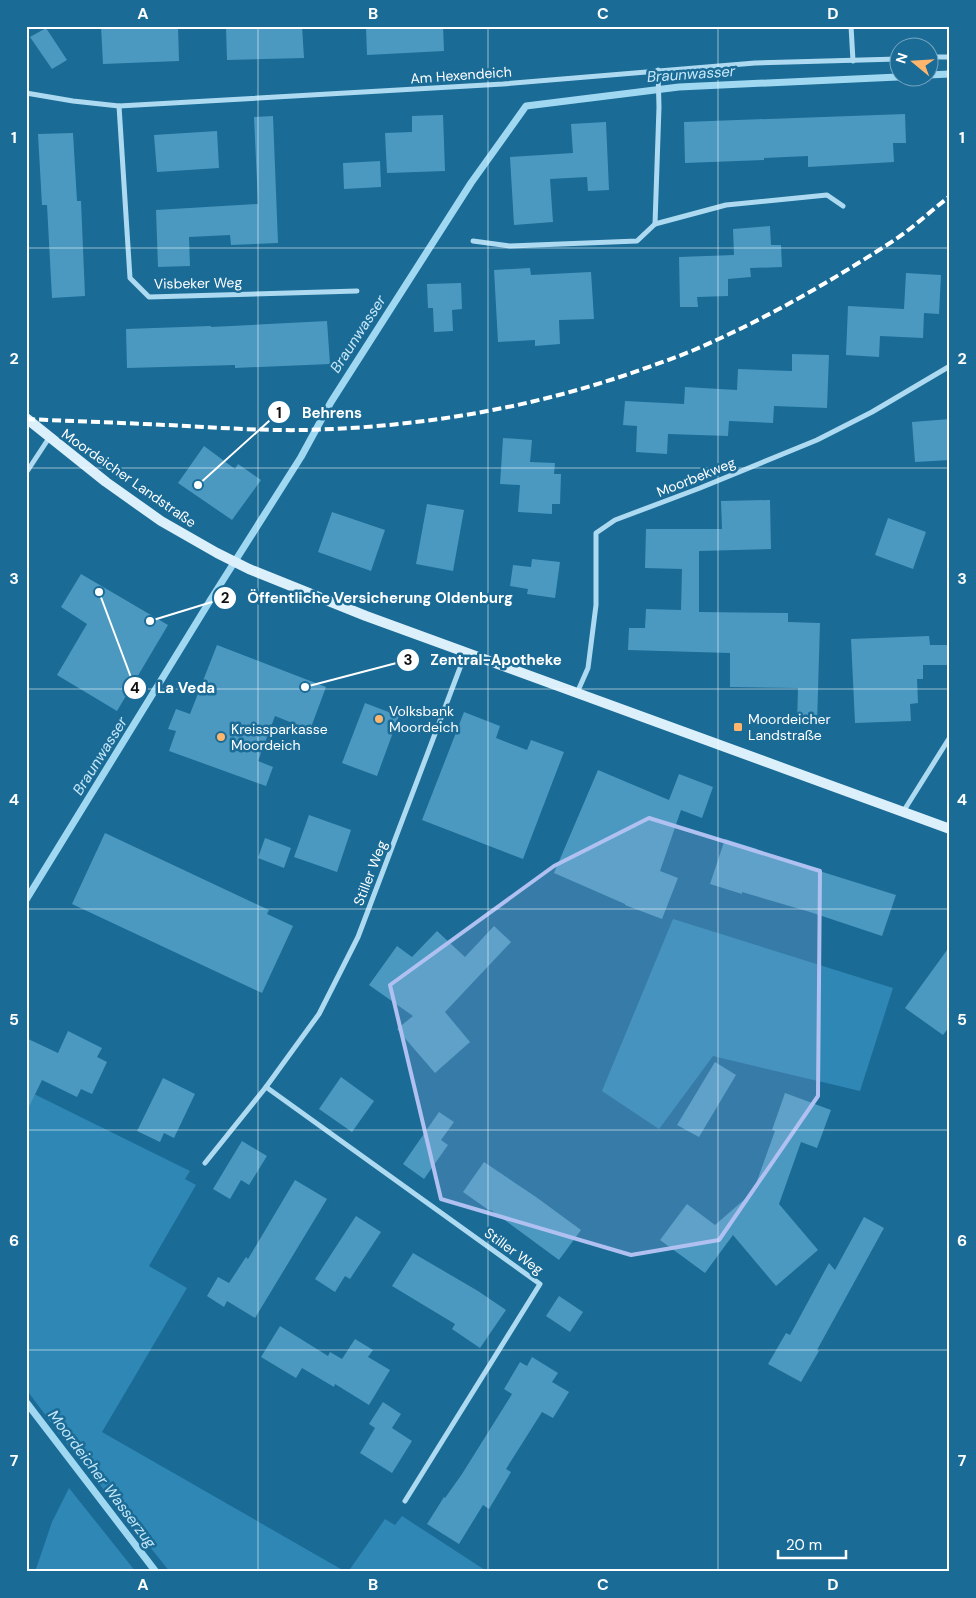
<svg xmlns="http://www.w3.org/2000/svg" width="976" height="1598" font-family="'DM Sans',sans-serif">
<style>
.green{fill:#2e87b4}
.lines{fill:none;stroke-linecap:round;stroke-linejoin:round}
.stream{stroke:#a0d8f2;stroke-width:7}
.building{fill:#4b99c0}
.street{stroke:#addaf0;stroke-width:5}
.secondary{stroke:#dbf0fb;stroke-width:10}
.rail{stroke:#fff;stroke-width:4;stroke-dasharray:9 4;stroke-linecap:butt}
.marked{fill:#b0c1f1;fill-opacity:0.2;stroke:#b0c1f1;stroke-width:4;stroke-linejoin:round}
.grid{fill:none;stroke:#fff;stroke-width:1;stroke-opacity:0.55}
.poi-dot{fill:#ffb56c;stroke:#1a6b96;stroke-width:2}
.labels{text-anchor:middle;dominant-baseline:central;stroke-width:5;stroke-linejoin:round;paint-order:stroke}
.street-label{font-size:14px;fill:#fff;stroke:#1a6b96}
.poi-label{font-size:14px;fill:#fff;stroke:#1a6b96;text-anchor:start}
.water-label{font-size:15px;font-style:italic;fill:#c7e8f9;stroke:#1a6b96}
.leader{fill:none;stroke:#fff;stroke-width:2}
.callout-dot{fill:#fff;stroke:#1a6b96;stroke-width:2}
.mark-label{font-size:15px;text-anchor:middle;font-weight:bold;fill:#111}
.callout-label{font-size:15px;text-anchor:middle;font-weight:bold;fill:#fff;stroke:#1a6b96;stroke-width:5;stroke-linejoin:round;paint-order:stroke}
.neatline{fill:none;stroke:#fff;stroke-width:2}
.grid-label{font-size:16px;text-anchor:middle;font-weight:bold;fill:#fff}
</style>
<rect width="100%" height="100%" fill="#1a6b96"/>
<!-- green -->
<g class="green">
<polygon points="673,919 893,988 860,1091 713,1056 659,1129 602,1091"/>
<polygon points="26,1090 190,1171 185,1179 196,1185 149,1266 187,1288 102,1432 346,1572 170,1572 64,1440 26,1389"/>
<polygon points="69,1488 136,1572 35,1572 52,1522"/>
<polygon points="402,1516 488,1572 348,1572 385,1519 395,1525"/>
</g>
<g class="lines">
<!-- stream -->
<g class="stream">
<polyline points="928,75 950,74"/>
<polyline points="26,900 211,599 301,457 331,402 471,183 526,106 679,87 898,77"/>
<polyline points="26,1402 156,1572"/>
</g>
</g>
<!-- building -->
<g class="building">
<polygon points="101,26 178,26 179,61 103,64"/>
<polygon points="226,26 302,26 304,58 227,60"/>
<polygon points="366,26 443,26 444,51 367,55"/>
<polygon points="46,28 67,60 52,69 30,37"/>
<polygon points="905,114 906,143 893,143 894,162 808,167 808,156 764,158 764,160 685,163 684,122"/>
<polygon points="443,115 445,171 387,173 385,133 412,132 412,116"/>
<polygon points="273,116 278,243 231,245 230,235 189,237 190,266 158,267 156,210 258,204 254,117"/>
<polygon points="606,122 609,190 588,191 587,177 550,179 553,222 514,225 510,157 573,153 571,124"/>
<polygon points="217,131 219,168 157,172 154,135"/>
<polygon points="73,133 77,201 81,201 85,296 52,298 47,205 42,205 38,134"/>
<polygon points="380,161 381,187 344,189 343,163"/>
<polygon points="770,226 771,245 781,245 782,267 750,268 751,277 728,279 728,296 697,297 698,307 680,307 679,257 734,255 733,229"/>
<polygon points="530,268 531,275 591,272 594,319 559,320 560,344 535,346 535,340 498,342 494,270"/>
<polygon points="906,273 941,275 939,314 924,313 923,338 880,336 879,357 846,355 848,306 904,309"/>
<polygon points="461,283 462,309 452,310 453,331 434,332 433,308 428,308 427,284"/>
<polygon points="327,321 330,364 235,368 235,365 127,368 126,329 211,326 211,327"/>
<polygon points="792,354 829,355 827,408 774,406 773,423 729,421 728,436 668,434 667,454 636,452 637,426 623,425 625,401 684,404 685,387 737,390 738,369 792,371"/>
<polygon points="950,419 950,460 915,462 912,422"/>
<polygon points="503,438 532,440 530,462 555,463 554,474 561,474 560,504 552,504 552,514 518,512 520,485 500,484"/>
<polygon points="204,446 235,469 238,464 261,480 232,520 178,483"/>
<polygon points="770,500 771,549 699,551 699,612 788,613 788,622 820,623 817,725 797,724 798,688 730,687 730,653 628,650 629,628 645,628 646,609 681,610 682,569 645,568 646,529 722,529 721,501"/>
<polygon points="427,504 464,510 453,571 416,564"/>
<polygon points="332,512 385,530 371,571 318,552"/>
<polygon points="888,518 926,532 913,569 875,555"/>
<polygon points="532,559 560,562 555,598 527,594 528,589 510,586 513,565 531,567"/>
<polygon points="81,574 168,625 117,711 57,675 87,624 61,607"/>
<polygon points="929,636 930,645 950,645 950,665 923,665 923,679 917,679 918,703 910,704 911,721 855,723 851,639"/>
<polygon points="217,645 326,687 310,730 275,716 258,761 273,767 266,786 169,751 176,731 168,729 176,709 190,714"/>
<polygon points="365,703 399,716 377,776 342,763"/>
<polygon points="464,712 500,726 496,738 527,750 531,740 564,752 523,859 422,820"/>
<polygon points="598,770 669,800 679,774 713,787 702,818 681,810 660,871 678,878 662,919 625,905 625,904 554,873"/>
<polygon points="309,815 351,830 337,872 294,857"/>
<polygon points="105,833 269,910 267,914 293,926 262,993 72,904"/>
<polygon points="265,838 291,848 284,868 258,858"/>
<polygon points="725,839 757,849 756,851 896,895 882,936 810,912 742,892 742,894 710,884"/>
<polygon points="494,926 511,942 445,1012 470,1042 435,1073 397,1029 413,1016 369,985 397,946 412,957 437,931 465,957"/>
<polygon points="950,946 950,1026 943,1035 905,1008"/>
<polygon points="68,1031 102,1048 97,1057 107,1062 92,1094 81,1089 77,1097 42,1080 26,1113 26,1038 58,1053"/>
<polygon points="715,1062 736,1075 699,1137 677,1125"/>
<polygon points="341,1077 374,1101 352,1132 319,1109"/>
<polygon points="163,1078 195,1094 174,1138 164,1133 160,1142 137,1131"/>
<polygon points="785,1093 831,1110 817,1148 801,1142 779,1204 818,1250 776,1286 733,1235 705,1273 660,1240 687,1204 715,1225 753,1192 775,1131 772,1130"/>
<polygon points="439,1112 454,1122 441,1140 448,1145 424,1179 403,1164"/>
<polygon points="242,1141 267,1156 249,1185 241,1180 230,1199 213,1189"/>
<polygon points="484,1162 536,1197 581,1230 559,1260 491,1210 490,1211 463,1192"/>
<polygon points="295,1180 327,1199 255,1318 227,1301 224,1307 207,1296 218,1277 229,1283 246,1257 248,1259"/>
<polygon points="356,1216 381,1232 350,1279 345,1276 335,1292 315,1279"/>
<polygon points="864,1217 884,1228 817,1350 819,1351 801,1382 768,1364 786,1333 790,1335 829,1263 835,1270"/>
<polygon points="413,1253 478,1291 506,1310 480,1348 452,1329 455,1324 392,1286"/>
<polygon points="559,1296 583,1312 570,1332 546,1316"/>
<polygon points="280,1326 328,1356 330,1352 342,1359 355,1339 373,1350 368,1357 390,1370 369,1405 335,1384 334,1387 302,1368 296,1378 261,1357"/>
<polygon points="532,1357 558,1373 552,1382 569,1392 553,1418 542,1412 506,1469 511,1472 489,1509 483,1505 459,1544 427,1524 444,1497 445,1498 462,1474 512,1394 504,1389 520,1362 527,1366"/>
<polygon points="383,1402 401,1414 392,1428 412,1441 392,1473 360,1453 375,1428 369,1424"/>
</g>
<g class="lines">
<!-- street -->
<g class="street">
<polyline points="851,26 853,61"/>
<polyline points="928,57 950,57"/>
<polyline points="658,70 659,107 655,224 726,205 827,195 843,206"/>
<polyline points="26,93 73,101 119,106 503,84 755,63 898,59"/>
<polyline points="119,106 130,278 149,297 357,291"/>
<polyline points="473,241 510,246 637,241 655,224"/>
<polyline points="26,473 49,438"/>
<polyline points="577,693 588,668 596,605 596,533 615,520 700,488 817,440 872,412 950,366"/>
<polyline points="903,812 950,737"/>
<polyline points="266,1087 540,1284 405,1501"/>
<polyline points="205,1163 266,1087 319,1014 358,937 466,652"/>
</g>
<!-- secondary -->
<polyline class="secondary" points="26,418 106,482 161,521 217,553 249,569 366,616 950,829"/>
<!-- rail -->
<path class="rail" d="M26,419C66,421 105,422 144,424C198,426 252,431 306,430C421,427 534,408 643,369C660,363 677,357 694,350C764,320 832,281 896,239C915,226 932,210 950,196"/>
</g>
<!-- marked area -->
<path class="marked" d="M649,818L820,871L818,1096L719,1240L631,1255L441,1199L390,985L554,866Z"/>
<!-- grid -->
<path class="grid" d="M258,26V1572M488,26V1572M718,26V1572M26,248H950M26,468H950M26,689H950M26,909H950M26,1130H950M26,1350H950"/>
<!-- markers -->
<g class="poi-dot">
<circle cx="379" cy="719" r="5"/>
<rect x="733" y="722" width="10" height="10" rx="2.5"/>
<circle cx="221" cy="737" r="5"/>
</g>
<g class="labels">
<!-- street labels -->
<g class="street-label">
<text transform="translate(461 75) rotate(-4)">Am Hexendeich</text>
<text transform="translate(198 283) rotate(-1)">Visbeker Weg</text>
<text transform="translate(696 477) rotate(-22)">Moorbekweg</text>
<text transform="translate(129 478) rotate(35)">Moordeicher Landstraße</text>
<text transform="translate(370 873) rotate(-69)">Stiller Weg</text>
<text transform="translate(514 1251) rotate(36)">Stiller Weg</text>
</g>
<!-- poi labels -->
<g class="poi-label">
<text x="389" y="711">Volksbank<tspan x="389" dy="16">Moordeich</tspan></text>
<text x="748" y="719">Moordeicher<tspan x="748" dy="16">Landstraße</tspan></text>
<text x="231" y="729">Kreissparkasse<tspan x="231" dy="16">Moordeich</tspan></text>
</g>
<!-- water labels -->
<g class="water-label">
<text transform="translate(691 74) rotate(-4)">Braunwasser</text>
<text transform="translate(358 334) rotate(-57)">Braunwasser</text>
<text transform="translate(100 756) rotate(-58)">Braunwasser</text>
<text transform="translate(102 1479) rotate(53)">Moordeicher Wasserzug</text>
</g>
</g>
<!-- callouts -->
<path class="leader" d="M198 485L279 412M150 621L225 598M305 687L408 660M99 592L135 688"/>
<g class="callout-dot">
<circle cx="198" cy="485" r="5"/>
<circle cx="150" cy="621" r="5"/>
<circle cx="305" cy="687" r="5"/>
<circle cx="99" cy="592" r="5"/>
<circle cx="279" cy="412" r="12"/>
<circle cx="225" cy="598" r="12"/>
<circle cx="408" cy="660" r="12"/>
<circle cx="135" cy="688" r="12"/>
</g>
<g class="mark-label">
<text x="279" y="418">1</text>
<text x="225" y="603">2</text>
<text x="408" y="665">3</text>
<text x="135" y="693">4</text>
</g>
<g class="callout-label">
<text x="332" y="418">Behrens</text>
<text x="380" y="603">Öffentliche Versicherung Oldenburg</text>
<text x="496" y="665">Zentral-Apotheke</text>
<text x="186" y="693">La Veda</text>
</g>
<!-- border -->
<rect width="976" height="1598" fill="none" stroke="#1a6b96" stroke-width="55"/>
<!-- north arrow -->
<g transform="translate(914 62) rotate(288)"><circle r="24" fill="#1a6b96" stroke="#76a6c0"/>
<path d="M0-4L9 19L0 12L-9 19Z" fill="#ffb56c"/>
<text y="-8" font-size="14" font-weight="bold" text-anchor="middle" fill="#ffffff">N</text>
</g>
<!-- scale -->
<path d="M778 1550v8h68v-8" fill="none" stroke="#ffffff" stroke-width="2.5"/>
<text x="786" y="1550" font-size="15" fill="#ffffff" stroke="#1a6b96" stroke-width="4" paint-order="stroke">20 m</text>
<rect x="28" y="28" width="920" height="1542" class="neatline"/>
<g class="grid-label">
<text x="143" y="19">A</text>
<text x="373" y="19">B</text>
<text x="603" y="19">C</text>
<text x="833" y="19">D</text>
<text x="14" y="143">1</text>
<text x="962" y="143">1</text>
<text x="14" y="364">2</text>
<text x="962" y="364">2</text>
<text x="14" y="584">3</text>
<text x="962" y="584">3</text>
<text x="14" y="805">4</text>
<text x="962" y="805">4</text>
<text x="14" y="1025">5</text>
<text x="962" y="1025">5</text>
<text x="14" y="1246">6</text>
<text x="962" y="1246">6</text>
<text x="14" y="1466">7</text>
<text x="962" y="1466">7</text>
<text x="143" y="1590">A</text>
<text x="373" y="1590">B</text>
<text x="603" y="1590">C</text>
<text x="833" y="1590">D</text>
</g>
</svg>
